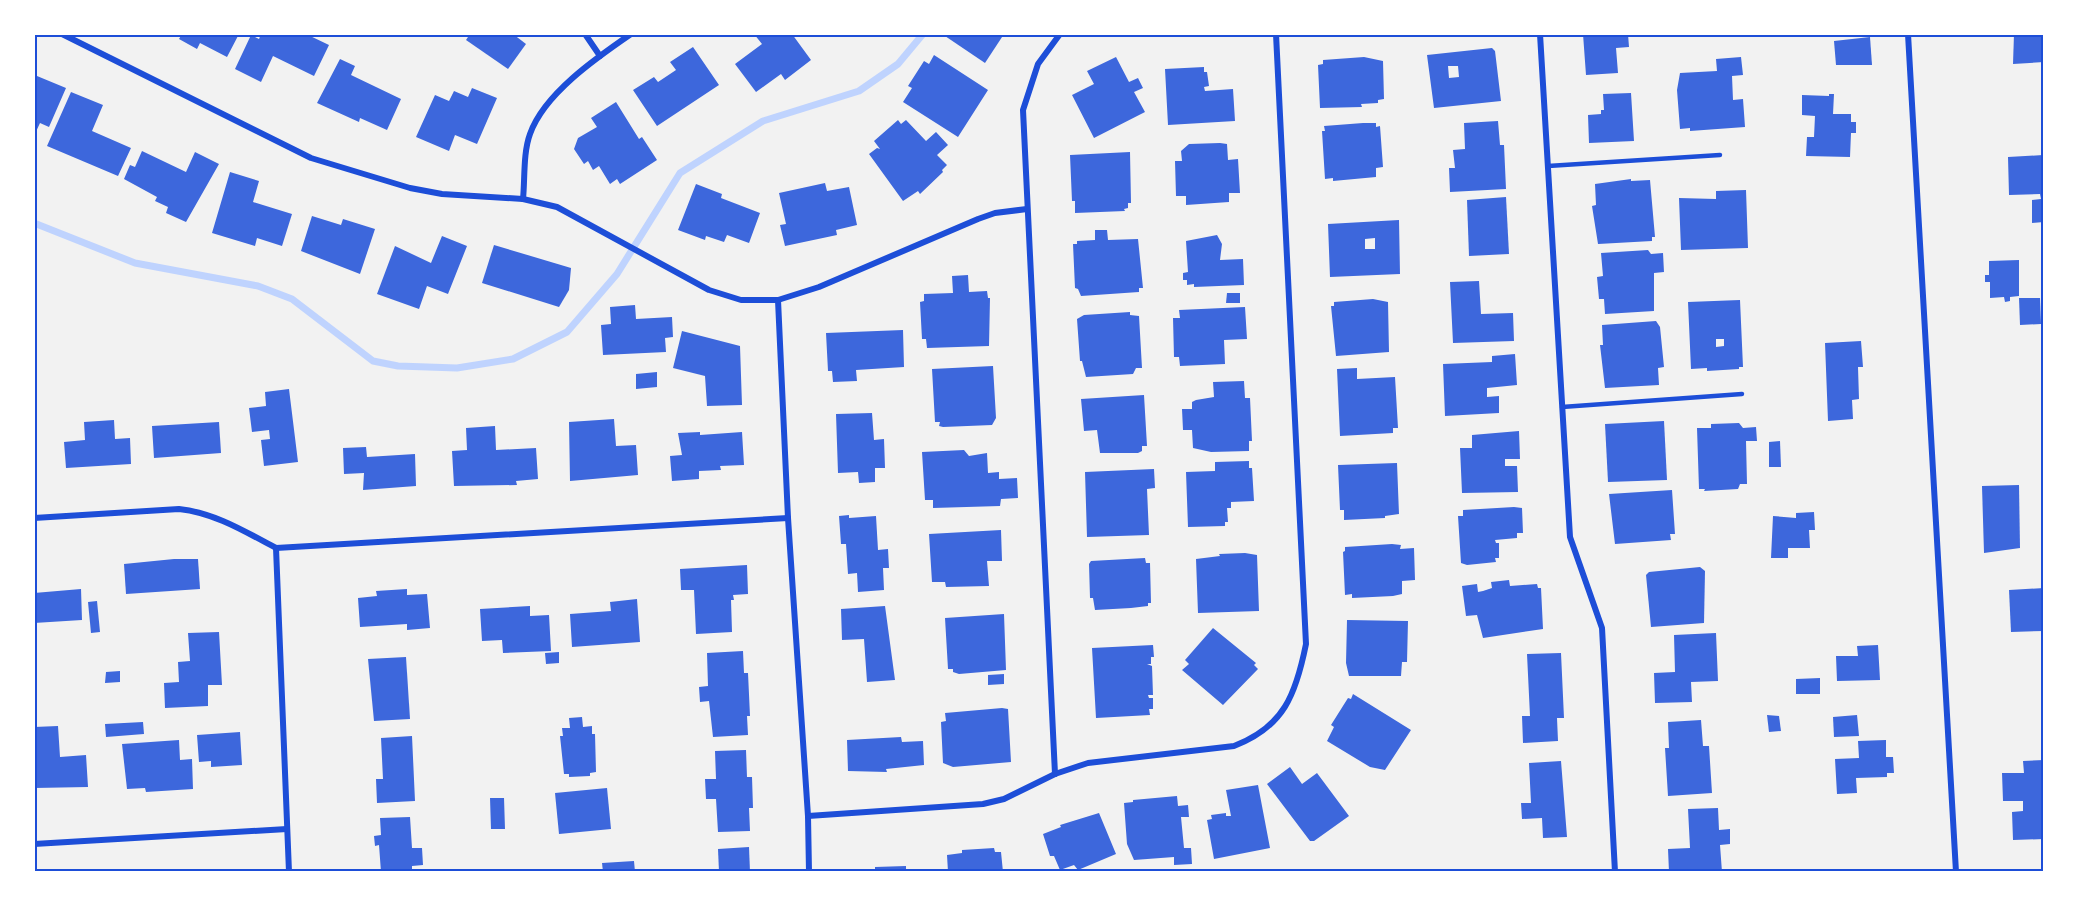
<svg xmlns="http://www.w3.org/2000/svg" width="2078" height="906" font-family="'Work Sans',sans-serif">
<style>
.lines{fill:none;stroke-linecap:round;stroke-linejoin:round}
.stream{stroke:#bfd3fe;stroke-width:7}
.building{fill:#3d67dc;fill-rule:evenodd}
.service{stroke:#1d4ed8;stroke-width:4.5}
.minor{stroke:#1d4ed8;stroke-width:6}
.neatline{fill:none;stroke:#1d4ed8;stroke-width:2}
</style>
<rect width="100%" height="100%" fill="#f2f2f2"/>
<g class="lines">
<!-- stream -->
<polyline class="stream" points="34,223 135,263 258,286 292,299 373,361 398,366 457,368 513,359 567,332 617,274 680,173 763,121 859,91 898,64 923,34"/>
</g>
<!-- building -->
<g class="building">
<polygon points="182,34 239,34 227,57 200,43 197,49 179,39"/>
<polygon points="261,34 306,34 329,45 314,76 273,56 261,82 235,69 251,35 259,39"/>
<polygon points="470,34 513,34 526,44 508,69 466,40"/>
<polygon points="754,34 792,34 811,60 785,80 781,74 756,92 735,64 762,44"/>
<polygon points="946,34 1004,34 985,63 945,36"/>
<polygon points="1583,34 1628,34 1629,47 1616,48 1618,73 1586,75"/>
<polygon points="2014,34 2044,34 2044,62 2013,64"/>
<polygon points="1870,37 1872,65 1836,65 1834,41"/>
<polygon points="693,47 719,85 657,126 633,90 654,77 658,82 676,70 670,62"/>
<path d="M1492,48L1495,51L1501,101L1434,108L1427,55ZM1448,66H1458L1459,77L1449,78Z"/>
<polygon points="934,55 988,90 958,137 903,102 912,88 908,86 924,61 929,64"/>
<polygon points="1116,57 1129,82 1138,78 1143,88 1134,92 1145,112 1094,138 1072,95 1094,84 1087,71"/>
<polygon points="1364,57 1383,61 1384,99 1378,100 1378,103 1361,104 1362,107 1320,108 1318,65 1323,64 1323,60"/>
<polygon points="1741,57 1743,75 1732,76 1733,100 1743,99 1745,127 1690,131 1690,128 1680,129 1677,90 1680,73 1717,71 1716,59"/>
<polygon points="340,59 355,66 351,75 401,99 387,130 360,118 359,122 317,103"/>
<polygon points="1204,67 1204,72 1207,72 1209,86 1204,87 1205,91 1233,89 1235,121 1168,125 1165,69"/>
<polygon points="37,76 66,88 49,127 40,123 34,136 34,81"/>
<polygon points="472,88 497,98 477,144 455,135 449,151 416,137 435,95 449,101 454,91 468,97"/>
<polygon points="71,92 103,105 92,131 131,148 118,176 47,146"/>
<polygon points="1631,93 1634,141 1589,143 1588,115 1601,114 1601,110 1604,110 1603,94"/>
<polygon points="1829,94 1834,94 1833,114 1851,114 1851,122 1856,122 1856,133 1851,133 1850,157 1806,156 1807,137 1814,137 1815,116 1802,115 1802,95 1829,96"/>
<polygon points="616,102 639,139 642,137 657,160 620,184 617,179 610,184 599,166 593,170 588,161 584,164 574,149 578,138 597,127 591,118"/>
<polygon points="898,120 901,124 906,120 926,141 936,132 948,145 937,155 947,165 942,170 943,172 920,194 918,191 903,201 869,154 877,148 880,149 874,141"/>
<polygon points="1498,121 1500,145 1504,145 1506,189 1450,192 1449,168 1455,168 1453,150 1465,149 1464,123"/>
<polygon points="1363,123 1376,123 1376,127 1380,126 1383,167 1376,168 1376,177 1333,181 1333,178 1325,179 1322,131 1325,131 1324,126"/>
<polygon points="1220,143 1227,144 1228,160 1238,159 1240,193 1229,193 1229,202 1186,205 1186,196 1176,196 1175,161 1182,161 1181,151 1189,144"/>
<polygon points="142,151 186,172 195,152 219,164 186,222 166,213 168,207 155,201 157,197 124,179 130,165 135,167"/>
<polygon points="1130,152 1131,203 1128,203 1128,208 1124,209 1125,211 1075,213 1075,201 1072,201 1070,155"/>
<polygon points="2043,155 2044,222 2032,223 2032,200 2041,199 2040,194 2009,195 2008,157"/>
<polygon points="230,172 259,181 253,202 292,214 282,246 257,238 255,246 212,233"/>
<polygon points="1631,179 1631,181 1650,180 1655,237 1652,237 1652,241 1598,244 1592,206 1596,205 1595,184"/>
<polygon points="825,183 827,191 849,187 857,225 836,230 837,235 785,246 780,225 786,224 779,193"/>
<polygon points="696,184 722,194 721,198 760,213 749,243 727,235 724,242 706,236 705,240 678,230"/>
<polygon points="1746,190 1748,248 1681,250 1679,198 1716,199 1716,191"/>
<polygon points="1506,197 1509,254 1469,256 1467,200"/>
<polygon points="312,216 341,225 343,219 375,229 360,274 301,251"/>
<path d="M1399,220L1400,274L1330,277L1328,224ZM1375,238V249H1365V239Z"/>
<polygon points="1095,230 1107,230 1108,240 1138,239 1143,288 1139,288 1139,292 1081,296 1078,289 1075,288 1073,244 1077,244 1077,241 1095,240"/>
<polygon points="1217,235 1222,244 1220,260 1243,259 1244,285 1194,287 1194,284 1187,285 1187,280 1183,280 1183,273 1188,272 1186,241"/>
<polygon points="442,236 467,246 448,294 427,286 419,309 377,294 395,246 431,263"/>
<polygon points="494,245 571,268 569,290 559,307 482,283"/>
<polygon points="1648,250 1651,254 1663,253 1664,272 1654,273 1654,311 1605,314 1604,299 1599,299 1597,277 1603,276 1601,253"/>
<polygon points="2019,260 2019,296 2010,297 2010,301 2005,302 2004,297 1990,298 1990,282 1985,282 1985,275 1989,275 1989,261"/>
<polygon points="968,275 969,292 987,291 988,298 990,298 989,346 927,348 926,339 922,339 920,302 924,301 924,294 953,293 952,276"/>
<polygon points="1479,281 1481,314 1513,313 1514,341 1453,343 1450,282"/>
<polygon points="1227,293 1240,293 1240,303 1226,303"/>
<polygon points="2019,298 2040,298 2041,324 2020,325"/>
<polygon points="1373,299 1388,302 1389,352 1336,356 1331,306 1334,306 1334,302"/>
<path d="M1740,300L1743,367H1739V369L1707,371V368L1691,369L1688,302ZM1716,339H1724V346L1716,347Z"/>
<polygon points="635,305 636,319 672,317 673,337 665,338 666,352 603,355 601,325 611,324 610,307"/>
<polygon points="1245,307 1247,339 1224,340 1225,364 1180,366 1179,357 1174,357 1173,318 1180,318 1179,310"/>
<polygon points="1130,312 1130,315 1139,316 1142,368 1136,368 1133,374 1086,377 1082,361 1080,361 1077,319 1084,315"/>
<polygon points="1656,321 1660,327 1664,367 1658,368 1659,385 1605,388 1600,345 1603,345 1602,325"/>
<polygon points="903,330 904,367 856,370 857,381 833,382 832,371 828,371 826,333"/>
<polygon points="682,331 740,346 742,405 707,406 705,376 673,368"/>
<polygon points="1861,341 1863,367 1858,367 1859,399 1852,400 1853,419 1828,421 1825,343"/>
<polygon points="1515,354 1517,385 1487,388 1487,397 1499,396 1499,413 1445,416 1443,364 1492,362 1492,356"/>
<polygon points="993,366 996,418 992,425 943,427 939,426 940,422 935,422 932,369"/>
<polygon points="1357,368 1357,379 1395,377 1398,428 1393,428 1393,433 1340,436 1337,369"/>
<polygon points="657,372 657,387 636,389 636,374"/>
<polygon points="1244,381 1245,398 1250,398 1252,441 1249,441 1249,451 1211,452 1193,448 1192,430 1183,430 1182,409 1192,409 1192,402 1196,400 1214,397 1213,382"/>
<polygon points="289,389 298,462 264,466 261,440 270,439 269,430 252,432 249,408 266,406 265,392"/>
<polygon points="1144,395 1147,446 1142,446 1142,451 1138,453 1100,453 1097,430 1084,431 1081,399"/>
<polygon points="872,413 874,440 884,439 885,468 875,468 875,482 859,483 858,472 838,473 836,414"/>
<polygon points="614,419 616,446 636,445 638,475 570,481 569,422"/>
<polygon points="114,420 115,439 130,438 131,464 66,468 64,442 85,440 84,422"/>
<polygon points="1664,421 1667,480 1608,482 1605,424"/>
<polygon points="219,422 221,453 154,458 152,426"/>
<polygon points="1739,423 1743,428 1756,427 1757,441 1746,441 1747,484 1740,484 1738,489 1704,491 1705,489 1699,489 1697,428 1711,428 1711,424"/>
<polygon points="495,426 496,450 536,448 538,479 516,481 517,485 454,486 452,451 467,450 466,428"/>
<polygon points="1519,431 1520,459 1505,459 1505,466 1517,466 1518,492 1462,493 1460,448 1472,448 1472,435"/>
<polygon points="700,432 700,435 742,432 744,465 720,466 721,470 699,471 699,479 672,481 670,456 682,455 678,433"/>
<polygon points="1780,441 1781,467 1769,467 1769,442"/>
<polygon points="366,447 367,457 415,454 416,486 363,490 364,473 344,474 343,448"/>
<polygon points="964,450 969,456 987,453 988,473 999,472 999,479 1017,478 1018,498 1001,499 1000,506 933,508 933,500 925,500 922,452"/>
<polygon points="1249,461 1249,468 1252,468 1254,501 1231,502 1231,508 1227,508 1228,522 1225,522 1225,526 1188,527 1186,472 1215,471 1215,462"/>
<polygon points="1397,463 1399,514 1385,516 1385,518 1344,520 1344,510 1340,510 1338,465"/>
<polygon points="1154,469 1155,488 1147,489 1149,535 1087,537 1085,472"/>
<polygon points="2019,485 2020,548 1984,553 1982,486"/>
<polygon points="1672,490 1675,534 1670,534 1671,540 1615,544 1609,494"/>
<polygon points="1514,507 1522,508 1523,533 1517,533 1517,538 1495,540 1496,543 1499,543 1499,558 1495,558 1496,562 1467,565 1461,563 1458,516 1463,516 1463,510"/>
<polygon points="1814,512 1815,530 1809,530 1810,548 1788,548 1788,558 1771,558 1773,516 1796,518 1796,513"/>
<polygon points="849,515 849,518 876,516 878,550 888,549 889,568 883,568 884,590 858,592 857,573 848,574 846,544 841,544 839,516"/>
<polygon points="1001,530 1002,561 987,561 989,586 946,587 945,582 932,582 929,534"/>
<polygon points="1392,544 1401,545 1400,549 1414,548 1415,580 1402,581 1402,594 1393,596 1352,598 1352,594 1345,595 1343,552 1345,551 1345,547"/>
<polygon points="1245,553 1257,555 1259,611 1198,613 1196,559 1220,556 1219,554"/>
<polygon points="1145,558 1146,563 1150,563 1151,603 1148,603 1148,606 1131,608 1095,610 1093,598 1090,598 1089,564 1091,561"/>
<polygon points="174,559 198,559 200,589 126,594 124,564"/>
<polygon points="747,565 748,594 733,595 734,600 731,600 732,632 696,634 694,590 681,590 680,569"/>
<polygon points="1700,567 1705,571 1704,623 1651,627 1646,575 1649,572"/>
<polygon points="1509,580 1510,586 1537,584 1538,588 1541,588 1543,629 1483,638 1477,615 1466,616 1462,586 1477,584 1478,592 1483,591 1492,588 1491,582"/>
<polygon points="2044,588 2044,631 2011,632 2009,590"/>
<polygon points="81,589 82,620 34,623 34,593"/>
<polygon points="407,589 407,595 427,594 430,628 407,630 407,624 360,627 358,598 377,596 376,591"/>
<polygon points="637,599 640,642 572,647 570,614 611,611 610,602"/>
<polygon points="97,601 100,632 91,633 88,602"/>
<polygon points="530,606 530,616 549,615 551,651 503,653 502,640 482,641 480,609"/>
<polygon points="885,606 895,680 867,682 864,639 842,640 841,609"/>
<polygon points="1004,614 1006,670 959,674 953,672 953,669 948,669 945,618"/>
<polygon points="1347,620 1408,621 1407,662 1402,662 1401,676 1349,676 1346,663"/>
<polygon points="1213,628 1256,663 1254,665 1258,669 1223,705 1182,670 1189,664 1185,660"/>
<polygon points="219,632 222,685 208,685 208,706 165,708 164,683 179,682 178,662 190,661 188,633"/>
<polygon points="1716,633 1718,681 1691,682 1692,702 1655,703 1654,673 1675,672 1674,635"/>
<polygon points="1153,645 1154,657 1151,657 1151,664 1147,664 1152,666 1153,695 1148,695 1149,698 1153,698 1153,709 1149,709 1150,715 1096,718 1092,648"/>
<polygon points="1878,645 1880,680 1837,681 1836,656 1858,656 1857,646"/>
<polygon points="743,651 744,673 748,673 750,716 747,716 748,735 713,737 709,701 700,702 699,687 708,686 707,653"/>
<polygon points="559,652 559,663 546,664 545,653"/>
<polygon points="1561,653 1564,718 1557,718 1558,741 1523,743 1522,716 1530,716 1527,654"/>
<polygon points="406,657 410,719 374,721 368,659"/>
<polygon points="120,671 120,682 105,683 106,672"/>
<polygon points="1004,674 1004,684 988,685 988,675"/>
<polygon points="1820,678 1820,694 1796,694 1796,679"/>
<polygon points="1353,694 1411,730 1385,770 1370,767 1327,741 1334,727 1331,725 1348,698 1351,699"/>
<polygon points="1002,708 1008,709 1011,762 953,767 943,763 941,722 946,721 945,713"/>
<polygon points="1767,715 1779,716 1781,731 1769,732"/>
<polygon points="1857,715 1859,736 1834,737 1833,717"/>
<polygon points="582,717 583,727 592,726 592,734 595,734 596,772 590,773 590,776 569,777 569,774 564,774 560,736 563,736 562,728 570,728 569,718"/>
<polygon points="1701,720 1703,746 1709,746 1712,793 1668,796 1665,748 1669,748 1668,722"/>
<polygon points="143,722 144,734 106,737 105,724"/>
<polygon points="58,726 60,757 86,755 88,787 34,788 34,727"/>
<polygon points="240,732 242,765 211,767 211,761 199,762 197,735"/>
<polygon points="412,736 415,801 377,803 376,779 383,779 381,738"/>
<polygon points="901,737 902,742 923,741 924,765 886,769 887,772 848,771 847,740"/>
<polygon points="179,740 180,760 192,759 193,789 146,792 145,788 127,789 122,744"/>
<polygon points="1886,740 1886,757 1893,757 1894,773 1887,773 1887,777 1856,778 1857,793 1837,794 1835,759 1859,758 1858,741"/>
<polygon points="746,750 747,777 752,777 753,808 749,808 750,831 718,832 716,799 706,799 705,779 716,779 715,751"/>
<polygon points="2044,760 2044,839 2013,840 2012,812 2023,811 2023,801 2003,801 2002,773 2024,773 2023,761"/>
<polygon points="1561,761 1567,837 1543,838 1542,818 1522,819 1521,803 1531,803 1529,763"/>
<polygon points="1290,767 1302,784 1317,773 1349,816 1314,841 1310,841 1267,784"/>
<polygon points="1258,785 1270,848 1214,859 1207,820 1212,819 1211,815 1226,813 1226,816 1231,816 1226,790"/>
<polygon points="607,788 611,829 559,834 555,793"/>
<polygon points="1177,796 1178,806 1188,805 1189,817 1181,817 1184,848 1191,848 1192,864 1174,865 1174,857 1134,860 1127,844 1124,803 1133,802 1133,800"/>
<polygon points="490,798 504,798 505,829 491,829"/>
<polygon points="1718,808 1719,830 1730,829 1730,844 1720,845 1722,872 1669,872 1668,849 1690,848 1688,809"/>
<polygon points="1099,813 1116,854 1078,870 1074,865 1060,870 1054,856 1050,856 1043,834 1061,827 1060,825"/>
<polygon points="410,817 412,848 422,848 423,865 412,866 412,872 381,872 379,845 375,846 374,836 381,835 380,818"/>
<polygon points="749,847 750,872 719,872 718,849"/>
<polygon points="994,848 995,852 1001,852 1003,872 948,872 947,855 962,853 962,850"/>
<polygon points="634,861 635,872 603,872 602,863"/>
<polygon points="906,866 906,870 928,869 928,872 860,872 875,869 875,867"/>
</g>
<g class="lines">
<!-- service -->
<g class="service">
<polyline points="1548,166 1720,155"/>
<polyline points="1562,407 1742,394"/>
</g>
<!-- minor -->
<g class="minor">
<polyline points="62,34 311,158 410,188 442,194 523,199 557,207 709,290 741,300 778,300 819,287 978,219 995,213 1027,209"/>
<polyline points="585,34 600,56"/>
<polyline points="1540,34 1570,537 1602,628 1615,872"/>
<polyline points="1908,34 1956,872"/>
<path d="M523,199C525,179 523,153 530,134C544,94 596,58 631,34"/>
<polyline points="778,300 788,518 808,816 809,872"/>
<path d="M34,518L179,509C215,513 244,531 276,548L788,518"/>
<polyline points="276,548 289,872"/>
<polyline points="1055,774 1023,110 1038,64 1060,34"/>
<path d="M808,816L983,804L1004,799L1055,774L1088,763L1234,746C1284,727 1296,694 1306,644L1276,34"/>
<polyline points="34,844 287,829"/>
</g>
</g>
<!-- border -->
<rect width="2078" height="906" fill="none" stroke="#ffffff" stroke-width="72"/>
<rect x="36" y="36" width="2006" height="834" class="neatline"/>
</svg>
